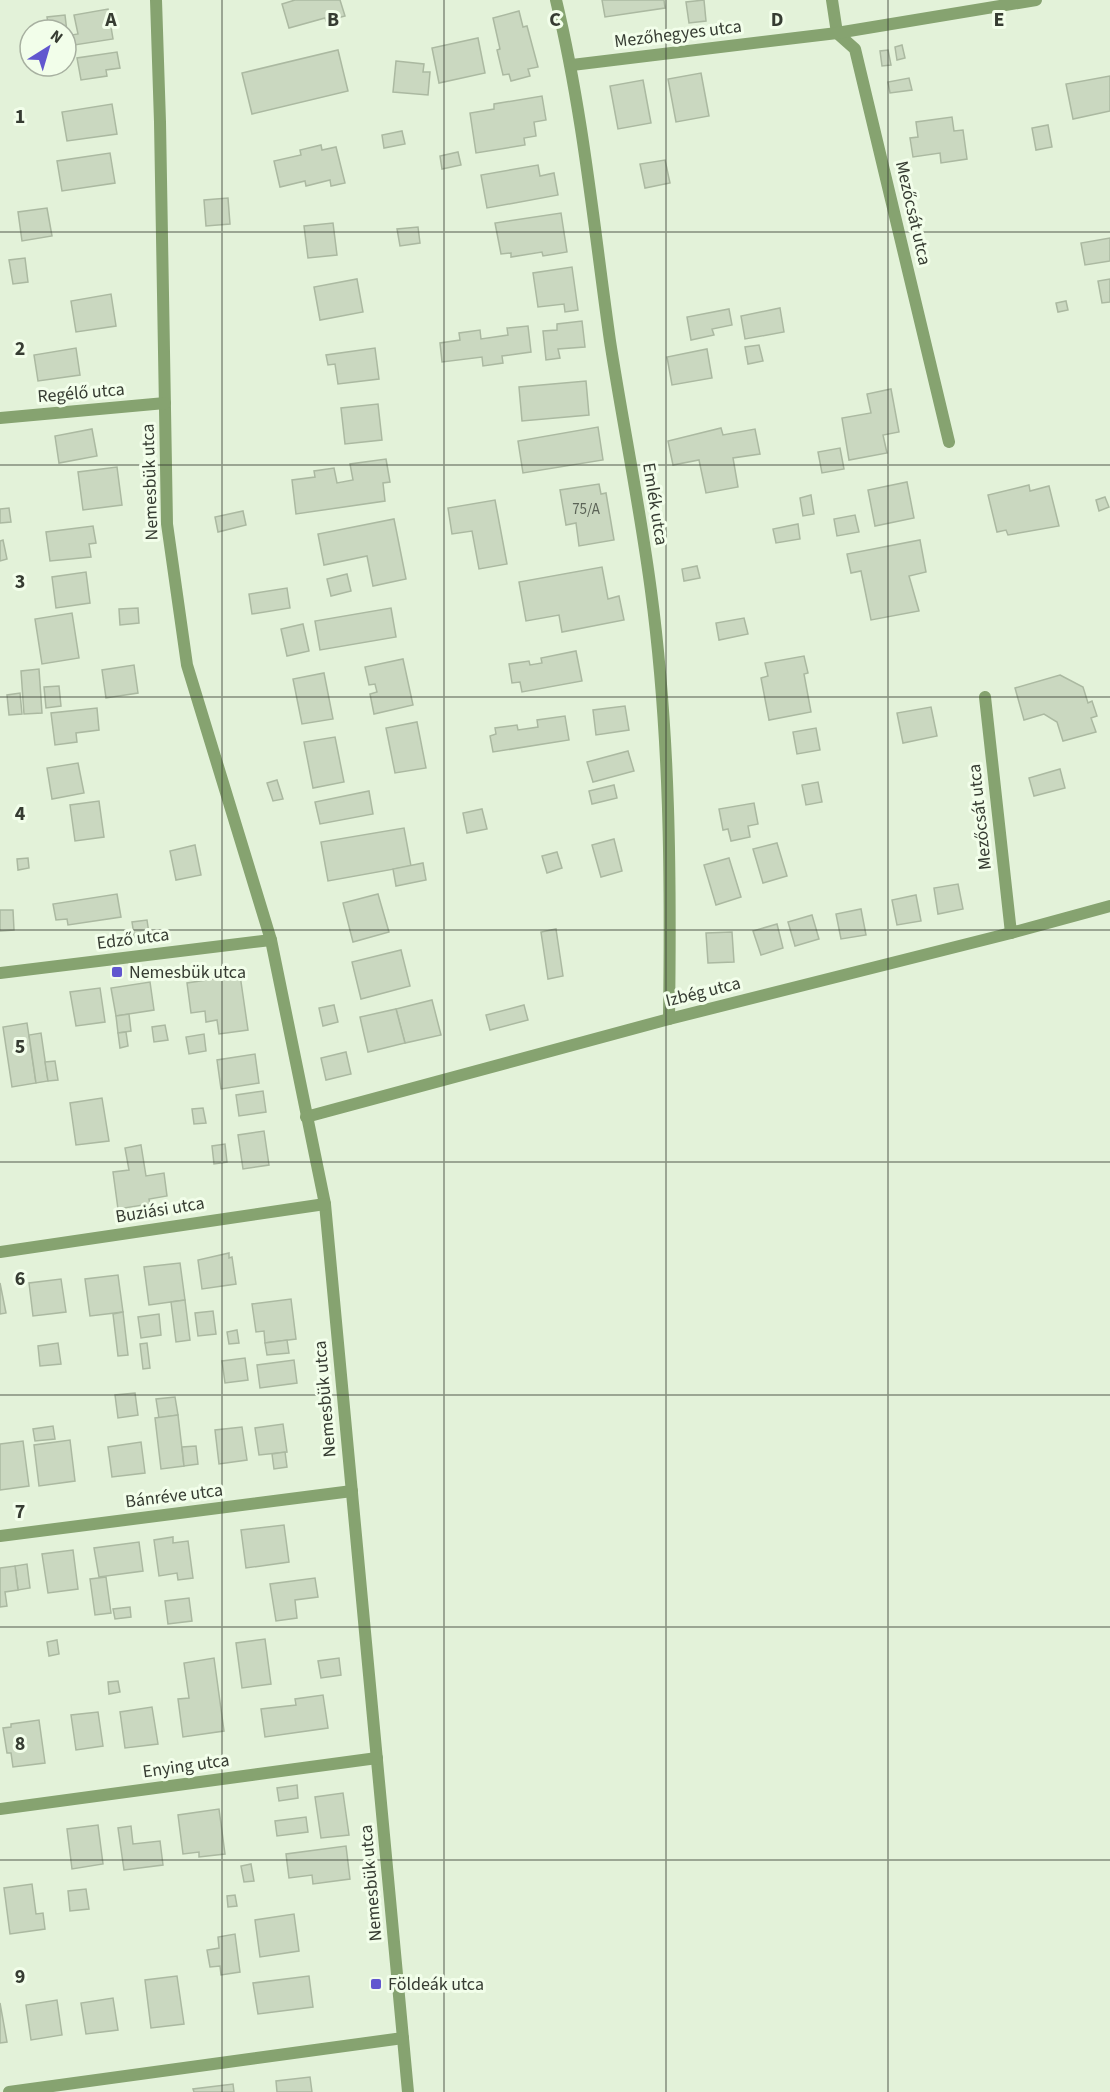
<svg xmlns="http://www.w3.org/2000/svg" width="1110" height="2092" font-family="'Source Sans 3',sans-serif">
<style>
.building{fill:#cad8c0;stroke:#abb9a1;stroke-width:1.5}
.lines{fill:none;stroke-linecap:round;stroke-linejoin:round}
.minor{stroke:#86a370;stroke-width:12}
.grid{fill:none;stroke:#363c32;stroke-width:1.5;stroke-opacity:0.55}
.poi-dot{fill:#6157cf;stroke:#f2feea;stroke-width:2}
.labels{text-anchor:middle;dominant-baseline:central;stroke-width:6;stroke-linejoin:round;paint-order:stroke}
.number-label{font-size:15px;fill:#5b6356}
.street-label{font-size:18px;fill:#363c32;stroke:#f2feea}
.poi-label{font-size:18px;fill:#363c32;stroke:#f2feea;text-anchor:start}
.grid-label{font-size:20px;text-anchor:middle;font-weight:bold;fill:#363c32;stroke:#f2feea;stroke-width:6;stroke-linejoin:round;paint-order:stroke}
</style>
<rect width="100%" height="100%" fill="#e3f2d9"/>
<!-- building -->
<g class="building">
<polygon points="295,0 340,0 345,16 326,21 325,18 289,28 282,4"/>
<polygon points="602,0 664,0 665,8 605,17"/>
<polygon points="704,0 706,21 689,23 686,2"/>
<polygon points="108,9 113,39 68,46 66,36 78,34 74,15"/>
<polygon points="519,11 523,27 527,26 538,67 528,69 530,76 511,81 509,74 503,75 497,50 500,49 493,18"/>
<polygon points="65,15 67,32 66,30 49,30 47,17"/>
<polygon points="478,38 485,73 439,83 432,48"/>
<polygon points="902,45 905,58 897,60 895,47"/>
<polygon points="338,50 348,91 252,114 242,73"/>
<polygon points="888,50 891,65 882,66 880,51"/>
<polygon points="117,52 120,68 106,70 107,76 81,80 77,58"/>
<polygon points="396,61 424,64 423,72 430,72 428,95 393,92"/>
<polygon points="45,66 63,66 63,71 47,74"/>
<polygon points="701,73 709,116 676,122 668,79"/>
<polygon points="1110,76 1110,111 1073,119 1066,84"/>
<polygon points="909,78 912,90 890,93 888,82"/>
<polygon points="643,80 651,123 618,129 610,86"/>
<polygon points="542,96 546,120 534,122 536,136 524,138 525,145 476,153 470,113 494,109 494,104"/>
<polygon points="112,104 117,134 67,141 62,112"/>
<polygon points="952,117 954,131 963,130 967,159 941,163 940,153 913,157 910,138 918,137 916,122"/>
<polygon points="1048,125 1052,147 1036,150 1032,128"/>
<polygon points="402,131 405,144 384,148 382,135"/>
<polygon points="321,145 322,150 336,147 345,183 331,186 330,180 306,186 305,181 280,187 274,161 301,155 300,150"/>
<polygon points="458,152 461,165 442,169 440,156"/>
<polygon points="110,153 115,183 62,191 57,161"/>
<polygon points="665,160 670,183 645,188 640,164"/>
<polygon points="538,165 540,176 554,173 558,195 487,208 481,175"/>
<polygon points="228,198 230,224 206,226 204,200"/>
<polygon points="47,208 52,236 22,241 18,212"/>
<polygon points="561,213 567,252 543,256 542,252 511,257 511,253 501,254 495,223"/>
<polygon points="333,223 337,255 308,258 304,226"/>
<polygon points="418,227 420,243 400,246 397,229"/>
<polygon points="1110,238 1110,261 1085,265 1081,243"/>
<polygon points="25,258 28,282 13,284 9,260"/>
<polygon points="572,267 578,310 565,312 564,304 538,307 533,273"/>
<polygon points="357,279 363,312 320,320 314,287"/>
<polygon points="1110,279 1110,302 1102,303 1098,281"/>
<polygon points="111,294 116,326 76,332 71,301"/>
<polygon points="1066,301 1068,310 1058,312 1056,303"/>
<polygon points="780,308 784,332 745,339 741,316"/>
<polygon points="729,309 732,325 712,329 714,335 691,340 687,317"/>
<polygon points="582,321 585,347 558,349 560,358 546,360 543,331 557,330 557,324"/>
<polygon points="528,326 531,352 502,356 503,363 483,366 482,357 442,362 440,343 460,340 459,333 480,330 481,339 508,335 507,328"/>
<polygon points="759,345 763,361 748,364 745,347"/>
<polygon points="76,348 80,375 38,381 34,355"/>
<polygon points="375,348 379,379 338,384 335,364 328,365 326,355"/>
<polygon points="707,349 712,378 672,385 667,357"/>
<polygon points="586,381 589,415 522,421 519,387"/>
<polygon points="891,389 899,432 883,435 887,453 849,460 842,418 871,413 867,394"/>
<polygon points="378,404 382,440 345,444 341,408"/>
<polygon points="598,427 603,460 523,473 518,441"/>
<polygon points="721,428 723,435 755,429 760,454 733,458 738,487 706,493 699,460 673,465 668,441"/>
<polygon points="92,429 97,456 59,463 55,436"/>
<polygon points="840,448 844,469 822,473 818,452"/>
<polygon points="386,459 390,482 383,483 385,501 296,514 292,480 315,477 314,471 334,468 337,483 353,480 350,464"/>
<polygon points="117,467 122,505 83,510 78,472"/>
<polygon points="907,482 914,518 875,526 868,490"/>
<polygon points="599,484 601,494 606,493 614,540 579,546 576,523 566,525 560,490"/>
<polygon points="1029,485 1030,491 1049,486 1059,526 1008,535 1006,530 997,532 988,495"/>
<polygon points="811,495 814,514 803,516 800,498"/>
<polygon points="1105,497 1109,507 1099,511 1096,500"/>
<polygon points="495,500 507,564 479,569 472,531 452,534 448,508"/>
<polygon points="9,508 11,522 0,523 0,509"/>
<polygon points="243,511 246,525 218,532 215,517"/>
<polygon points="855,515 859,532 837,536 834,519"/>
<polygon points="394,519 406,579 373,586 367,556 324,565 318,534"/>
<polygon points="798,524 800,539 776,543 773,529"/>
<polygon points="93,526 96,543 89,544 91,557 50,561 46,532"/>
<polygon points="3,540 7,559 0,561 0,541"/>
<polygon points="920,540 926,572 909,576 919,611 871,620 861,571 851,573 847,554"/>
<polygon points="697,566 700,578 684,581 682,569"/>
<polygon points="602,567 608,599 619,596 624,620 562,632 559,615 526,621 519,582"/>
<polygon points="86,572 90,603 56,608 52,577"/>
<polygon points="347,574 351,591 331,596 327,579"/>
<polygon points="287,588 290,608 252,614 249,594"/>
<polygon points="138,608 139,623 120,625 119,609"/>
<polygon points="391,608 396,637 320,650 315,621"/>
<polygon points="72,613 79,658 42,664 35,619"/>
<polygon points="744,618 748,634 719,640 716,623"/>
<polygon points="303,624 309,651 287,656 281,629"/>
<polygon points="576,651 582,681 522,692 520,682 512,683 509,664 529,661 530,665 542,663 541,658"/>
<polygon points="804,656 808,673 804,674 811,712 769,720 761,678 768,676 765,663"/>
<polygon points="403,659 413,705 374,714 370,694 377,692 375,684 369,685 365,667"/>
<polygon points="134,665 138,693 106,698 102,670"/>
<polygon points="39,669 42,713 24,714 21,671"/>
<polygon points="324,673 333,719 302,724 293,679"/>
<polygon points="1060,675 1083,687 1088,703 1092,701 1097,716 1091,718 1096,732 1063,741 1057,722 1044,714 1024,720 1015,688"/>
<polygon points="59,686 61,706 46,708 44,687"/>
<polygon points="20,693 22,714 9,715 7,695"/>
<polygon points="625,706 629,730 596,735 593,710"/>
<polygon points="931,707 937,736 903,743 897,713"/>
<polygon points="97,708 99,730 76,733 77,742 55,745 51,713"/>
<polygon points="565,716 569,740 493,752 490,736 496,734 495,728 517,725 518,730 538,727 537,720"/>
<polygon points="417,722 426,768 395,773 386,728"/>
<polygon points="816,728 820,750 797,754 793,732"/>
<polygon points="335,737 344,782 313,788 304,742"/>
<polygon points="628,751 634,771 593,782 587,762"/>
<polygon points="78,763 84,793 52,799 47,768"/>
<polygon points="1060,769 1065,788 1034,796 1029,778"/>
<polygon points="277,780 283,799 273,801 267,783"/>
<polygon points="818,782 822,802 806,805 802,785"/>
<polygon points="614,785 617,798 592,804 589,791"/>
<polygon points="369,791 373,814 320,824 315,802"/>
<polygon points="99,801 104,837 75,841 70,805"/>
<polygon points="754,803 758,824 748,826 750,837 731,841 728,829 723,830 719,809"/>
<polygon points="482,809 487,829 467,833 463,813"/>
<polygon points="404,828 411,866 328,881 321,842"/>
<polygon points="614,839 622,871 601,877 592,845"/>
<polygon points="777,843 787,876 763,883 753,849"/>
<polygon points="195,845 201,875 176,880 170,851"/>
<polygon points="557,852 562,868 547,873 542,856"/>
<polygon points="28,858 29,868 18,870 17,859"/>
<polygon points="729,858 741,897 716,905 704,865"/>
<polygon points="423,863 426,880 396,886 393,869"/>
<polygon points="958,884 963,909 938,914 934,888"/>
<polygon points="117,894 121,917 68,925 67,919 56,920 53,904"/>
<polygon points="378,894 389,932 353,942 343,903"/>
<polygon points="916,895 921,921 897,925 892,900"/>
<polygon points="861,909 866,935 841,939 836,914"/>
<polygon points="0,910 13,910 14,930 0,931"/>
<polygon points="812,915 819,939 795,946 788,922"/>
<polygon points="147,920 150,940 135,942 132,922"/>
<polygon points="777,924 783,948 761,955 753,931"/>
<polygon points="556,929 563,976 548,979 541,932"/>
<polygon points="732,932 734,962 708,963 706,933"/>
<polygon points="401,950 410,986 361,999 352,962"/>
<polygon points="240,975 248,1030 219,1034 217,1020 206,1022 205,1011 191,1013 187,983"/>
<polygon points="150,982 154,1010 116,1016 111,988"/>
<polygon points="100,988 105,1022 76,1026 70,992"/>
<polygon points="432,1000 441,1035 405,1043 396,1009"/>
<polygon points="334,1005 338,1022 323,1026 319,1008"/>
<polygon points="524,1005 528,1020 490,1030 486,1015"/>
<polygon points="396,1009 405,1043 368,1052 360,1017"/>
<polygon points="129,1014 131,1031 118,1033 116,1016"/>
<polygon points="27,1023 36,1083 12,1087 3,1027"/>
<polygon points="165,1025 168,1040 154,1042 152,1027"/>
<polygon points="126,1032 128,1046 120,1048 118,1033"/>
<polygon points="41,1033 48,1081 36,1083 29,1035"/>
<polygon points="204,1034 206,1051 189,1054 186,1037"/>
<polygon points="346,1052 351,1074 326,1080 321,1058"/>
<polygon points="255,1054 259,1083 221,1089 217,1060"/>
<polygon points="55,1061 58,1080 48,1081 45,1062"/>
<polygon points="263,1091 266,1112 239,1116 236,1095"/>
<polygon points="102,1098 109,1141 76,1145 70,1103"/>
<polygon points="203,1108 206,1123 194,1124 192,1109"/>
<polygon points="264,1131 269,1165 243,1169 238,1135"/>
<polygon points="225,1144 227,1162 214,1164 212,1146"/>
<polygon points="141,1145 146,1176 164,1173 167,1196 149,1199 150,1204 118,1209 113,1172 129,1170 125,1148"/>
<polygon points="229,1253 229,1258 232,1257 236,1284 202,1289 198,1260"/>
<polygon points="180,1263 185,1300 149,1305 144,1267"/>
<polygon points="118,1275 123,1312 90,1316 85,1279"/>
<polygon points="61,1279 66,1312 33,1316 29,1283"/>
<polygon points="0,1283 6,1313 0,1314"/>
<polygon points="291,1299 296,1339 265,1343 264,1331 256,1332 252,1304"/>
<polygon points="185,1300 190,1340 176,1342 171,1302"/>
<polygon points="213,1311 216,1334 198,1336 195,1313"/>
<polygon points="123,1312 128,1355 118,1356 113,1314"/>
<polygon points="159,1314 161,1335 141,1338 138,1317"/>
<polygon points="237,1330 239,1343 229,1344 227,1332"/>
<polygon points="287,1340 289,1353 267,1355 265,1343"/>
<polygon points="58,1343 61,1364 40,1366 38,1346"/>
<polygon points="147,1343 150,1368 143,1369 140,1344"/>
<polygon points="245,1358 248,1380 225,1383 222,1361"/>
<polygon points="294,1360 297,1383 260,1388 257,1365"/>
<polygon points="135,1393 138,1415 118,1418 115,1395"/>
<polygon points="175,1397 178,1415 159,1418 156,1399"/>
<polygon points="178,1415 184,1466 161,1469 155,1418"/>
<polygon points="283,1424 287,1452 259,1455 255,1428"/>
<polygon points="53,1426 55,1439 35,1441 33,1429"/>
<polygon points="242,1427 247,1460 219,1464 215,1430"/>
<polygon points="70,1440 75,1481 39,1486 34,1445"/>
<polygon points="23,1441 29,1486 0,1490 0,1444"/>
<polygon points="141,1442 145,1473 112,1477 108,1447"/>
<polygon points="196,1446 198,1464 184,1466 182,1447"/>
<polygon points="285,1452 287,1467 274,1469 272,1454"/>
<polygon points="284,1525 289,1562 246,1568 241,1530"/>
<polygon points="173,1537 173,1543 188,1541 193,1578 178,1580 177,1573 159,1576 154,1540"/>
<polygon points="139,1542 143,1571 99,1577 94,1548"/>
<polygon points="73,1550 78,1589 48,1593 42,1554"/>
<polygon points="27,1564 30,1588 18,1590 15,1566"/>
<polygon points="15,1566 18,1590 5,1592 7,1606 0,1607 0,1568"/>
<polygon points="106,1577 111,1613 95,1615 90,1579"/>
<polygon points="315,1578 318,1597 295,1600 297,1618 276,1621 270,1584"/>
<polygon points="189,1598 192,1621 168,1624 165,1601"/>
<polygon points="130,1607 131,1617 115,1619 113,1609"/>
<polygon points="265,1639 271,1684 242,1688 236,1643"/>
<polygon points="57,1640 59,1654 49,1656 47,1642"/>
<polygon points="214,1658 224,1731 183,1737 178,1699 189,1698 184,1663"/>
<polygon points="339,1658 341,1675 321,1678 318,1661"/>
<polygon points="118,1681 120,1692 109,1694 108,1682"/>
<polygon points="323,1695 328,1728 265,1737 261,1709 296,1705 295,1699"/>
<polygon points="152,1707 158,1744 125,1748 120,1712"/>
<polygon points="98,1712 103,1746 76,1750 71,1715"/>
<polygon points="39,1720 45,1763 13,1767 11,1753 7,1753 3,1728 11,1727 11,1724"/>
<polygon points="297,1785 298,1798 279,1801 277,1788"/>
<polygon points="343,1793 349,1835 321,1838 315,1797"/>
<polygon points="219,1809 225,1854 199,1857 199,1852 183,1854 178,1815"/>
<polygon points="306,1817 308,1832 277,1836 275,1821"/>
<polygon points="98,1825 103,1864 72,1869 67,1829"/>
<polygon points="131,1826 133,1844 160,1841 163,1865 124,1870 118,1828"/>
<polygon points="346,1846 350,1879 313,1884 312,1875 289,1878 286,1854"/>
<polygon points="251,1864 254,1881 244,1882 241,1866"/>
<polygon points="32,1884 36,1914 43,1913 45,1929 10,1934 4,1888"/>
<polygon points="86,1889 89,1909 70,1911 68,1891"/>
<polygon points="235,1895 237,1906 228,1907 227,1896"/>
<polygon points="294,1914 299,1951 260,1957 255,1920"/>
<polygon points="235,1934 240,1972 221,1975 220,1966 210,1967 207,1950 219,1948 218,1937"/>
<polygon points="177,1976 184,2024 151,2028 145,1980"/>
<polygon points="309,1976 313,2007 258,2014 253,1983"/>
<polygon points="113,1998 118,2030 86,2034 81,2003"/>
<polygon points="57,2000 62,2035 31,2040 26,2005"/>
<polygon points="0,2003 7,2042 0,2043"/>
<polygon points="310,2077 312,2092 277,2092 276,2081"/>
<polygon points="233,2084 234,2092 194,2092 193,2089"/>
</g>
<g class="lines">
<!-- minor -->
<g class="minor">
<polyline points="156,0 160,122 167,524 187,665 271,940 325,1204 408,2092"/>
<path d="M556,0C583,112 594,228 610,341C623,425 640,507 651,591C670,733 671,876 669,1019"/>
<polyline points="832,0 837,33 855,49 949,442"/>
<polyline points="572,65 837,33 1036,0"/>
<polyline points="0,418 165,403"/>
<polyline points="985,697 1011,933"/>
<polyline points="0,973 271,940"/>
<polyline points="306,1117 669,1019 1011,933 1110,906"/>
<polyline points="0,1252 325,1204"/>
<polyline points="0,1536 352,1491"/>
<polyline points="0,1809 377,1758"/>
<polyline points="9,2092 403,2038"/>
</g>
</g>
<!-- grid -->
<path class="grid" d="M222,0V2092M444,0V2092M666,0V2092M888,0V2092M0,232H1110M0,465H1110M0,697H1110M0,930H1110M0,1162H1110M0,1395H1110M0,1627H1110M0,1860H1110"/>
<!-- markers -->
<g class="poi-dot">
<rect x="111" y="966" width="12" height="12" rx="3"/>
<rect x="370" y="1978" width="12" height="12" rx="3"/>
</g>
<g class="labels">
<!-- number labels -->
<g class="number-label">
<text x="586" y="509">75/A</text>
</g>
<!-- street labels -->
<g class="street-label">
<text transform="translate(678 34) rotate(-7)">Mezőhegyes utca</text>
<text transform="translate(913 213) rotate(77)">Mezőcsát utca</text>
<text transform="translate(81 393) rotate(-5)">Regélő utca</text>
<text transform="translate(150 482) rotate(-92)">Nemesbük utca</text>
<text transform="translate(655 504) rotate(81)">Emlék utca</text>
<text transform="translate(980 817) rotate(-96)">Mezőcsát utca</text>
<text transform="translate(133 939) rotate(-7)">Edző utca</text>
<text transform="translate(703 992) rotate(-14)">Izbég utca</text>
<text transform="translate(160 1210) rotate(-9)">Buziási utca</text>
<text transform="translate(325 1399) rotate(-95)">Nemesbük utca</text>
<text transform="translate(174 1496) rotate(-7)">Bánréve utca</text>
<text transform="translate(186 1766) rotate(-8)">Enying utca</text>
<text transform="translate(371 1883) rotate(-95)">Nemesbük utca</text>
</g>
<!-- poi labels -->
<g class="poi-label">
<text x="129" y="972">Nemesbük utca</text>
<text x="388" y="1984">Földeák utca</text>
</g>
</g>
<g class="grid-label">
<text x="111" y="26">A</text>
<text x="333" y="26">B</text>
<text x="555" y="26">C</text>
<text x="777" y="26">D</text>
<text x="999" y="26">E</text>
<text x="20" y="123">1</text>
<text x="20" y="355">2</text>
<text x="20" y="588">3</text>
<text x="20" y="820">4</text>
<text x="20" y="1053">5</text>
<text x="20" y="1285">6</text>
<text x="20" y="1518">7</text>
<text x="20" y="1750">8</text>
<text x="20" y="1983">9</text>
</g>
<!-- north arrow -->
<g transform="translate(48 48) rotate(37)"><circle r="28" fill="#f2feea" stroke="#a7b0a0" stroke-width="1.5"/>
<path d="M0-4.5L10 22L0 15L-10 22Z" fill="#6157cf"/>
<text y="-9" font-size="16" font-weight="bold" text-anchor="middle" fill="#363c32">N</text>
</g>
</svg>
